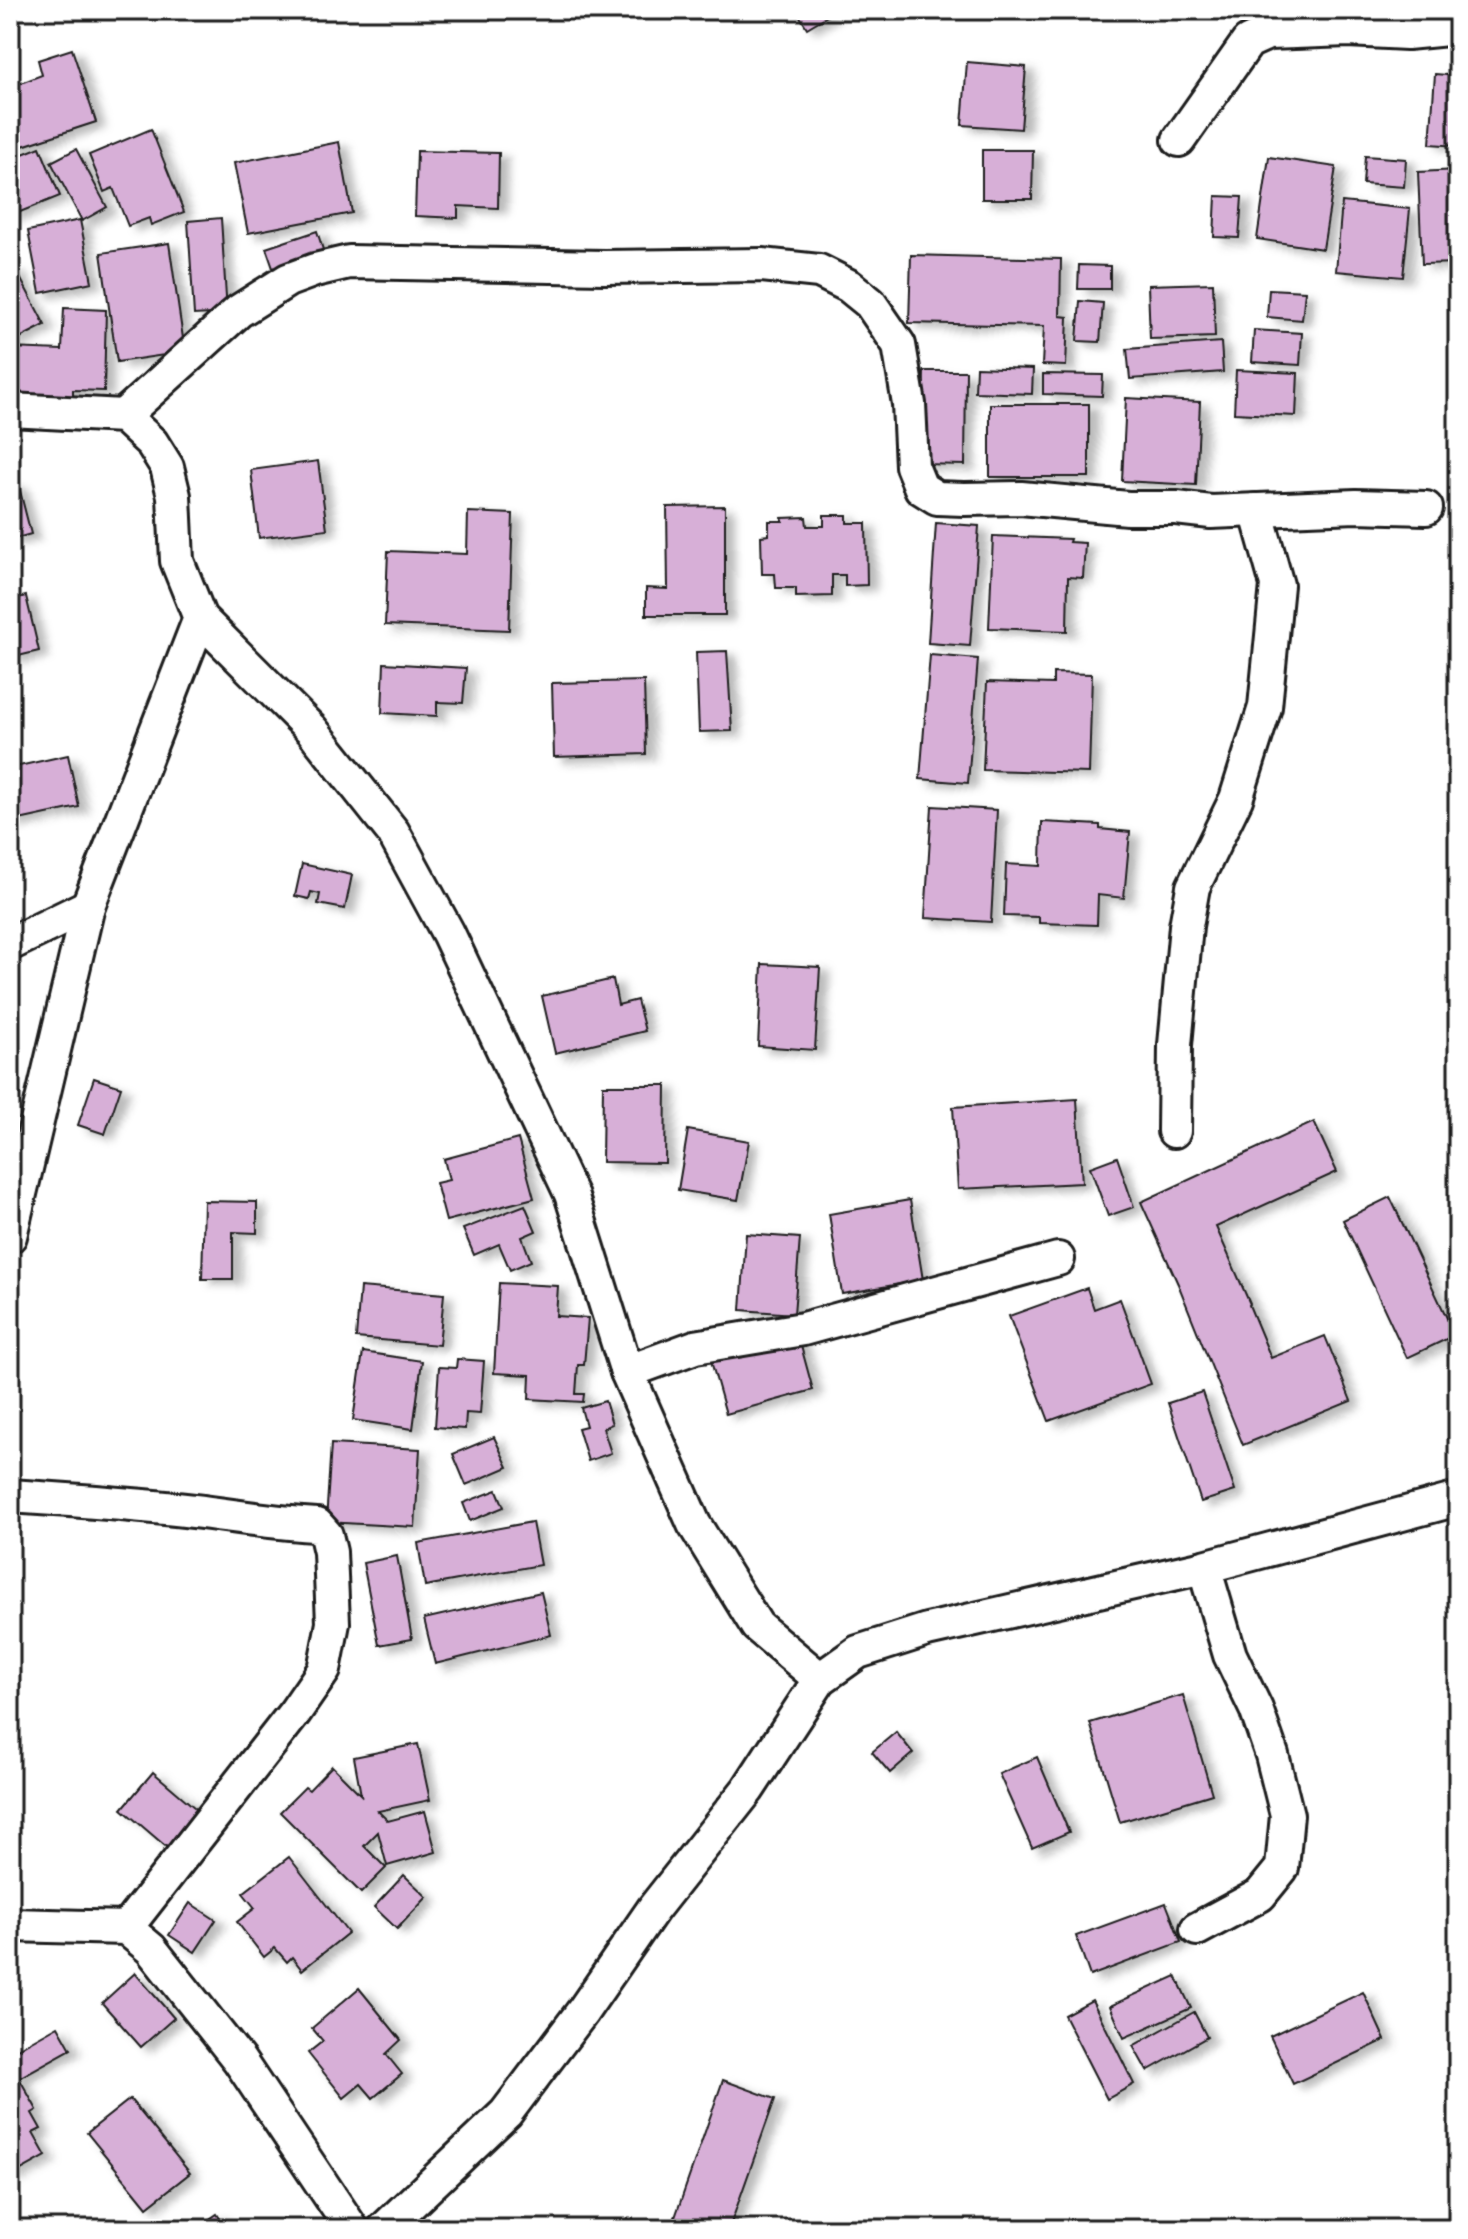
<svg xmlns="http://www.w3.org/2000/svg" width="1468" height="2239" font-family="Caveat,sans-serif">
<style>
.building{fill:#d7afd7;stroke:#1c1c1c;stroke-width:2;filter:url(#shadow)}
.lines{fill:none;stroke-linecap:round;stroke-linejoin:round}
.minor-casing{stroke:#1c1c1c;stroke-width:38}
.minor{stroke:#fff;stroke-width:32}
</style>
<defs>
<filter id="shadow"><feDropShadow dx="9" dy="5" stdDeviation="4" flood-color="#0004"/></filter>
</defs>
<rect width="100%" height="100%" fill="#fff"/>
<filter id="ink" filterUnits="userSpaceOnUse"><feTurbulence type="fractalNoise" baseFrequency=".0125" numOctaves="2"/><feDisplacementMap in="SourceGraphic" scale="16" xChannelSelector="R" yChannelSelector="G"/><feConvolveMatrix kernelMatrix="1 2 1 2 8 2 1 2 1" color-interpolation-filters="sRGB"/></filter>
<g filter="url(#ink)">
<!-- building -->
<g class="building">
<polygon points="796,10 837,10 807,28"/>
<polygon points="72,49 96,122 10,150 10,95 20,91 18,84 42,75 38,60"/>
<polygon points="967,62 1026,67 1021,129 962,125"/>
<polygon points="1435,74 1458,76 1458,146 1430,144"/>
<polygon points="151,129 184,212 151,225 149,218 128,226 113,188 104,192 89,155"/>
<polygon points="339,142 352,213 248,233 234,163"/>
<polygon points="40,147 60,196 10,216 10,159"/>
<polygon points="76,149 107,207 82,221 51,162"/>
<polygon points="982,150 1033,150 1032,199 982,199"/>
<polygon points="417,151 499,153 498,208 458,206 458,218 415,216"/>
<polygon points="1365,156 1406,159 1404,187 1363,184"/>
<polygon points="1269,157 1336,167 1323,249 1257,239"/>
<polygon points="1458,170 1458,263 1422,264 1418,172"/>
<polygon points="1216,196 1242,197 1239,238 1214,237"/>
<polygon points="1342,202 1410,209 1403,277 1336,271"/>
<polygon points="221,218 227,313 194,315 188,221"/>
<polygon points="80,220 92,282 40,293 28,231"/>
<polygon points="317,231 324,253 274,271 266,248"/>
<polygon points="169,243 185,352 117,362 101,253"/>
<polygon points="911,255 1061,259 1060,316 1068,317 1066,366 1042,365 1044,326 909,323"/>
<polygon points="1079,265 1110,266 1110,289 1078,289"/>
<polygon points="15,268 45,325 10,343 10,270"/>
<polygon points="1213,283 1215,337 1150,339 1148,285"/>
<polygon points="1269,289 1305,291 1302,320 1267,317"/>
<polygon points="1080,301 1103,303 1100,342 1077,341"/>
<polygon points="64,308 106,310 104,391 73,390 73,399 10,397 10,348 62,350"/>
<polygon points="1254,330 1302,333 1300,365 1252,362"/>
<polygon points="1221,342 1223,372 1130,379 1127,349"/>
<polygon points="976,367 1033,369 1032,394 975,392"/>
<polygon points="1236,370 1298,373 1296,416 1234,413"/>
<polygon points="924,371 966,371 965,465 922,464"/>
<polygon points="1043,374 1103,375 1102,396 1043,394"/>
<polygon points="1126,398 1200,402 1196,485 1122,481"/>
<rect x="990" y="404" width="99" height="73"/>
<polygon points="318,461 327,529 259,538 251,470"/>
<polygon points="18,483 31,534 10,540 10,485"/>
<polygon points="725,506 725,615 646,615 646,588 668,589 667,507"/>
<polygon points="468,512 513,514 509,630 385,625 388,551 467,554"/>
<polygon points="824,515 847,515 847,523 866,523 867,585 845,586 845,575 832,575 832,596 796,597 796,588 776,588 775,574 762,574 761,536 769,535 769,521 783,521 782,518 806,517 807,526 824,526"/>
<polygon points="936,523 979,526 970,646 928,643"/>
<polygon points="993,536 1070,539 1069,542 1085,543 1083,578 1068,577 1067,631 989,628"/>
<polygon points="26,596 39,651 10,658 10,600"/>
<polygon points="727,651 732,731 699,732 696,652"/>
<polygon points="930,655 978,659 968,783 920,779"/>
<polygon points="384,663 466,668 463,703 437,702 437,716 382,713"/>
<polygon points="1053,673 1092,674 1089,773 983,770 987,682 1053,684"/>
<polygon points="644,681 646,754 554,757 552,683"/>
<polygon points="68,755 79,807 10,822 10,768"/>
<polygon points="932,806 997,810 991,922 925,918"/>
<polygon points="1042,822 1100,825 1100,829 1130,832 1124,898 1098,895 1097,925 1039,923 1039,917 1004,916 1006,864 1041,866"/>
<polygon points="302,864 352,875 345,909 318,904 320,894 311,892 309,899 295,896"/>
<polygon points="762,964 820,967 815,1050 758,1046"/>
<polygon points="613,979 618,1005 637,1000 645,1031 555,1053 542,996"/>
<polygon points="94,1078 121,1087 105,1134 78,1125"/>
<polygon points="603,1085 666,1085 665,1163 602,1162"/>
<polygon points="1077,1099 1082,1183 958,1189 953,1107"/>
<polygon points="1314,1122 1337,1172 1216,1227 1250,1304 1249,1305 1271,1358 1325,1336 1351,1401 1243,1445 1178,1284 1141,1202"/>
<polygon points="688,1130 749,1141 738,1200 678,1190"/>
<polygon points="518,1139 534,1198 446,1221 436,1183 449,1180 444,1159"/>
<polygon points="1117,1157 1134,1207 1108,1216 1090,1167"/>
<polygon points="1390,1197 1455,1335 1407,1358 1343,1220"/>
<polygon points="910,1200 923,1280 842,1294 829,1214"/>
<polygon points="204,1201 257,1202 257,1233 233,1232 233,1279 202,1279"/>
<polygon points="525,1205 536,1231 522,1237 531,1261 510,1270 499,1244 474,1255 463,1229"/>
<polygon points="746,1234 800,1238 794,1314 741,1310"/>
<polygon points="499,1283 558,1286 556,1316 588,1318 584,1365 578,1365 576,1394 584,1394 583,1402 529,1399 530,1375 494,1373"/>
<polygon points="360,1287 444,1294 439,1345 356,1338"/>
<polygon points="1087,1288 1094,1309 1120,1299 1151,1384 1049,1421 1009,1316"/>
<polygon points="798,1335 813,1390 726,1414 711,1361"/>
<polygon points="363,1352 422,1361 413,1429 353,1420"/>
<polygon points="457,1359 484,1361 480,1414 466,1413 465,1429 435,1427 439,1367 456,1368"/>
<polygon points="1202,1392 1235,1491 1201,1502 1168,1403"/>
<polygon points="605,1401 612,1424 603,1428 611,1453 588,1461 578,1428 586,1426 581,1408"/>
<polygon points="494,1437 508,1467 466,1485 453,1454"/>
<polygon points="331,1444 420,1449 415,1527 326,1522"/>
<polygon points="497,1490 504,1507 470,1521 463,1503"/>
<polygon points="532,1522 540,1565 425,1586 418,1543"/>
<polygon points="397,1556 412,1639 379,1645 363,1563"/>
<polygon points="541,1592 551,1635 435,1664 424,1619"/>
<polygon points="1183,1695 1212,1794 1120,1822 1090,1723"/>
<polygon points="896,1732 913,1753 890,1773 872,1752"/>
<polygon points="418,1744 430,1800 378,1811 388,1821 425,1811 436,1852 387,1866 378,1832 364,1846 386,1868 361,1893 280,1812 305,1787 309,1790 332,1766 361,1795 354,1757"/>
<polygon points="1037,1757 1069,1832 1032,1848 999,1774"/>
<polygon points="153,1772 201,1813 170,1850 122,1809"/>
<polygon points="289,1857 348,1933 302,1970 292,1957 287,1962 275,1948 264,1957 237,1922 255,1908 243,1893"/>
<polygon points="404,1875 427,1897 397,1929 374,1907"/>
<polygon points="190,1903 216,1920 195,1952 169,1935"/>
<polygon points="1166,1903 1181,1942 1090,1976 1076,1936"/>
<polygon points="135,1973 174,2018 141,2047 102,2003"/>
<polygon points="1176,1976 1191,2008 1124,2038 1110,2006"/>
<polygon points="359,1988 401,2040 386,2054 402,2074 373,2098 361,2084 344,2098 308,2053 323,2041 312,2028"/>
<polygon points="1363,1992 1385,2040 1293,2084 1270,2036"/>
<polygon points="1092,2000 1134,2084 1107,2099 1064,2015"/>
<polygon points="1194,2012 1207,2037 1147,2071 1133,2046"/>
<polygon points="58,2026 71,2049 19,2078 37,2110 32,2113 41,2129 33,2133 46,2156 10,2176 10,2053"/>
<polygon points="723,2080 775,2099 729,2229 671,2229"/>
<polygon points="130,2099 190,2173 147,2207 87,2133"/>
<polygon points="217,2214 227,2229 195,2229"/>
<polygon points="131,2222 135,2229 118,2229"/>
</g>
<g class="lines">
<!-- minor casing -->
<g class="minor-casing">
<g id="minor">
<polyline points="1179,140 1248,42 1268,33 1348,30 1407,33 1458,28"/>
<polyline points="10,410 123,416 152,443 167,467 174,496 177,561 200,618 312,730 393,832 448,933 571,1194 627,1372 694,1524 757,1626 820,1679"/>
<polyline points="123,416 239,311 288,280 315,270 349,262 604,267 762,265 819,271 849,286 870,303 899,345 909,404 912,466 921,488 937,498 964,499 1021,498 1128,508 1176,508 1211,512 1356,506 1426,508"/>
<polyline points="10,944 88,906"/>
<polyline points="1174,1131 1175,1045 1186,926 1193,887 1236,799 1265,707 1277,585 1256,510"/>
<polyline points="10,1236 88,906 200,618"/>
<polyline points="627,1372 695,1347 803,1329 1058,1259"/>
<path d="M10,1496C71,1500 133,1504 194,1511C235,1516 275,1523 317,1525L326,1535L330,1552L333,1623L324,1670L295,1712L126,1928"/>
<polyline points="10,1925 126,1928 151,1949 239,2060 352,2229"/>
<polyline points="1197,1929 1260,1895 1282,1868 1287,1815 1272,1755 1256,1709 1230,1655 1204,1567"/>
<polyline points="384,2229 506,2113 583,2011 654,1908 748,1789 820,1679 858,1652 927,1630 1204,1567 1458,1499"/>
</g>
</g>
<!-- minor -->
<use href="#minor" class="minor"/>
</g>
</g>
<!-- margin -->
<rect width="1468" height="2239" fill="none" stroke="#fff" stroke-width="40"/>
<rect x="20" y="20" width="1428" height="2199" fill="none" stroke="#1c1c1c" stroke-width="3" filter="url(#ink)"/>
</svg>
